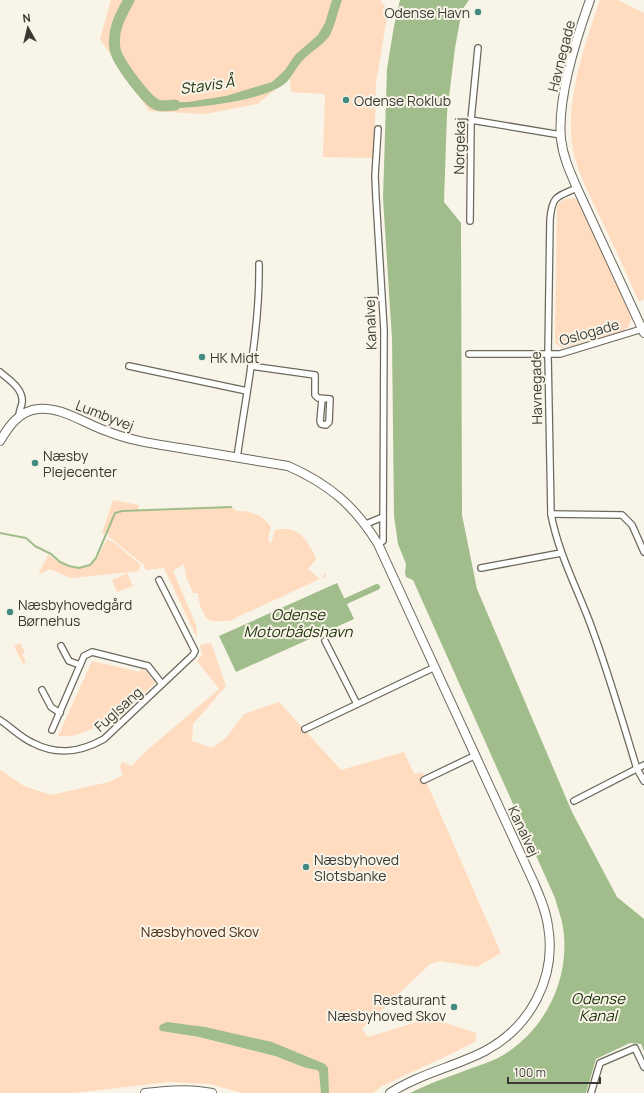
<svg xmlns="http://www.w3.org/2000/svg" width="644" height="1093" font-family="Manrope,sans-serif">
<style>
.green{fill:#ffdbc0}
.water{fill:#a1bd8b}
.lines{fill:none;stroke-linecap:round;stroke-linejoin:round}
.stream{stroke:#a1bd8b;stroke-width:2}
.canal{stroke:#a1bd8b;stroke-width:6}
.river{stroke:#a1bd8b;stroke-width:11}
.street-casing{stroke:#6b695d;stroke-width:8}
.secondary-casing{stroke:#6b695d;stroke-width:10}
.street{stroke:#fff;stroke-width:5.5}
.secondary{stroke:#fff;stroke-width:8}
.poi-dot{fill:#438a83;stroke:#f8f4e7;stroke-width:1.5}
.labels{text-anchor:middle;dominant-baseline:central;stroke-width:4;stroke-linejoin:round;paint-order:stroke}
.poi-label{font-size:14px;fill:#3a3934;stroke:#f8f4e7;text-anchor:start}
.street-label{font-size:14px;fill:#3a3934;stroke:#f8f4e7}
.park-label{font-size:14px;fill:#4e2d11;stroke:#f8f4e7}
.water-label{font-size:15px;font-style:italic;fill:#1d2f0b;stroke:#f8f4e7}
</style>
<rect width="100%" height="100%" fill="#f8f4e7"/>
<!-- green -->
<g class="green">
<polygon points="111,0 380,0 388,11 376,83 374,158 323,157 325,94 291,92 290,78 257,104 205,114 149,111 100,39"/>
<path d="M600,0H618L644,13V300L643,299L639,302C627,274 614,246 601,219C588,191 571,162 571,130C570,86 586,41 600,0Z"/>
<polygon points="575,198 579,202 632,317 628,327 621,332 562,348 555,343 557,205 565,199"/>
<path d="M113,500L139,505L138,510L232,507L236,511C250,510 263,515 271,527L268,539L271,544L275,530C296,526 302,534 312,550C314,553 315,555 316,559L308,569L320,579L326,573V576L229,621C223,620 218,622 212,621C203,619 198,601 198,593H193L186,577L184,564L173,571L196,625L197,638L164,568L146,570L143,564L109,537L108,533H102Z"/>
<path d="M107,539L113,542L141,565L139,569L140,571L71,578L50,569L38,575L48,555C52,557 54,559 58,562C62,565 70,567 75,568C96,571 99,553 107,539Z"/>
<polygon points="127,573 133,586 117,592 112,580"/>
<polygon points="20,643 25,652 22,654 26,662 23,664 14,646"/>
<polygon points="211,643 226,686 193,724 192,741 212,748 227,737 244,714 279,702 341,770 404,752 414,774 422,772 501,953 477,967 440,961 430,964 362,1029 368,1037 430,1018 476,1033 476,1041 453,1053 382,1086 373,1093 329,1093 325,1064 271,1042 161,1031 199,1037 275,1056 306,1068 318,1070 319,1072 321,1093 242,1093 210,1084 169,1082 74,1093 0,1093 0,770 24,786 51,795 109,782 123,775 120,767 122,762 132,766 144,753 219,689 197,661 202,655 200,645"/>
<path d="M92,661L140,672L141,668L147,672L155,683L124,712L121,709C102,723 82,739 58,736Z"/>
</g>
<!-- water -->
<g class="water">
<path d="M332,0H342C338,11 335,25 330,35C324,45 311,51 303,60C295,68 291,81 280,87C251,103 193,108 160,109L162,102H188L226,96L272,82L285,70L295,55L318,35L325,23Z"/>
<path d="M400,0H469L462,10L455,48L447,113L444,202L461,223L462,515L477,589L572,812L617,897L644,919V1051L641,1044L630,1043L596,1059L586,1093H410C430,1083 451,1076 472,1068C480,1065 490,1062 498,1058C546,1032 573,975 562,922C560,914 557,906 555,898L413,580L406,577L405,573L406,564L398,544L394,516L392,339L383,198L387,69L394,26Z"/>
<polygon points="337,583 354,619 236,672 219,636"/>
<polygon points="167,1022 205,1027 272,1042 325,1064 328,1068 329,1093 321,1093 319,1072 317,1070 306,1068 275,1056 199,1037 161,1031 159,1029 160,1025"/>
</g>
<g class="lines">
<!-- stream -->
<polyline class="stream" points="0,533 26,538 35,546 51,554 60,562 69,566 79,568 90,565 96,558 115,513 122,511 231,507"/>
<!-- canal -->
<polyline class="canal" points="346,601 377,587"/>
<!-- river -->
<path class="river" d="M129,0C120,16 112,31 115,49C117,61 146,100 157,105C162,107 169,105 175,105"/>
<!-- street casing -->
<g class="street-casing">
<g id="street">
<polyline points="471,120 561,135"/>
<polyline points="378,129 375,176 376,198 384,330 383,541 378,544"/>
<path d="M577,188C556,197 552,196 550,220L548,355L551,514C558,552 576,586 590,623C608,671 622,720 637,769L644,781"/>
<polyline points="470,221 471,120 478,48"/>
<polyline points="469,354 560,354 642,329"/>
<polyline points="129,366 247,391"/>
<polyline points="251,366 315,375 315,395 318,398 330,399 329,422 326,425 321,424 320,421 322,399"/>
<path d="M0,372C9,380 24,389 22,403C21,408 19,411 19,416"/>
<path d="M237,458C246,394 260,329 259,264"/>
<polyline points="551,514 622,515 632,525 644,552"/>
<polyline points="366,524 383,517"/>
<polyline points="481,568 561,553"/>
<polyline points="325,641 357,704"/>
<polyline points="61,646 69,661 80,665"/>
<polyline points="42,690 51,707 60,713"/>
<path d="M0,720C11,727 21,738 33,743C58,756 81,752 104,739L193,655L195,651L159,580"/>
<polyline points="305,729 435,667"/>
<polyline points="52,730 84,656 92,652 148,666 162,684"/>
<polyline points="424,780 476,755"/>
<polyline points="574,801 644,765"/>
<polyline points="591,1093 600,1063 635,1048 644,1067"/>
</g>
</g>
<!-- secondary casing -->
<g class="secondary-casing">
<g id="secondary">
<path d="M590,0C576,39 557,98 561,139C563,157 570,172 577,188L644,333"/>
<path d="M0,441C9,426 19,411 38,409C61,406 87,425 109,432C132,441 156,444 180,448C216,454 252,460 288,466C329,484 355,506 378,544L534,883C540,897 546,911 548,926C557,978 530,1027 485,1051C454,1067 419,1074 390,1093"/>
<path d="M145,1093C167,1090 190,1088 212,1093"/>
</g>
</g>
<!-- street -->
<use href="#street" class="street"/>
<!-- secondary -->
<use href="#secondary" class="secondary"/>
</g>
<!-- markers -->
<g class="poi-dot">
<circle cx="478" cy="12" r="4"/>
<circle cx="346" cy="100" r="4"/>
<circle cx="202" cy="357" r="4"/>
<circle cx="35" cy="463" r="4"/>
<circle cx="10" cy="612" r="4"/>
<circle cx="306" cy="867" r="4"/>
<circle cx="454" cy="1007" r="4"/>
</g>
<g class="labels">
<!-- poi labels -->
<g class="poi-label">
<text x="470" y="12" text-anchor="end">Odense Havn</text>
<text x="354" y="100">Odense Roklub</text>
<text x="210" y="357">HK Midt</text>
<text x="43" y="455">Næsby<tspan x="43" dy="16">Plejecenter</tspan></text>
<text x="18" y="604">Næsbyhovedgård<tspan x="18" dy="16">Børnehus</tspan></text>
<text x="314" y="859">Næsbyhoved<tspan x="314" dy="16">Slotsbanke</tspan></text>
<text x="446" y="999" text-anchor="end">Restaurant<tspan x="446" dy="16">Næsbyhoved Skov</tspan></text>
</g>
<!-- street labels -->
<g class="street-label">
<text transform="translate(561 56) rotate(-76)">Havnegade</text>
<text transform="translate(459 146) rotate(-89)">Norgekaj</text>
<text transform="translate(370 323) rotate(-92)">Kanalvej</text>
<text transform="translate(589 332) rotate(-16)">Oslogade</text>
<text transform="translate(536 388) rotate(-91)">Havnegade</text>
<text transform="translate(105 415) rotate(21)">Lumbyvej</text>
<text transform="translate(118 709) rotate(-42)">Fuglsang</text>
<text transform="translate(524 831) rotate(65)">Kanalvej</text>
</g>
<!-- park labels -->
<g class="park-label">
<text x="200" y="931">Næsbyhoved Skov</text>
</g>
<!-- water labels -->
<g class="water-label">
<text transform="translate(207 85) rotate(-8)">Stavis Å</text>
<text x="298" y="614">Odense<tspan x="298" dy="17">Motorbådshavn</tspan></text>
<text x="598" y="998">Odense<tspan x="598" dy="17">Kanal</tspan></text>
</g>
</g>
<!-- north arrow -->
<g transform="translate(28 28) rotate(352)" stroke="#f8f4e7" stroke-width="3" paint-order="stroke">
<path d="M0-3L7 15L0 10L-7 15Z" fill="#3a3934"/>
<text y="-6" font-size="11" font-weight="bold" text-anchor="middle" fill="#3a3934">N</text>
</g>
<!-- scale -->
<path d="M508 1077v6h92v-6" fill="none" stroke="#3a3934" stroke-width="2"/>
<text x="514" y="1077" font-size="12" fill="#3a3934" stroke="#f8f4e7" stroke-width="3" paint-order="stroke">100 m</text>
</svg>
